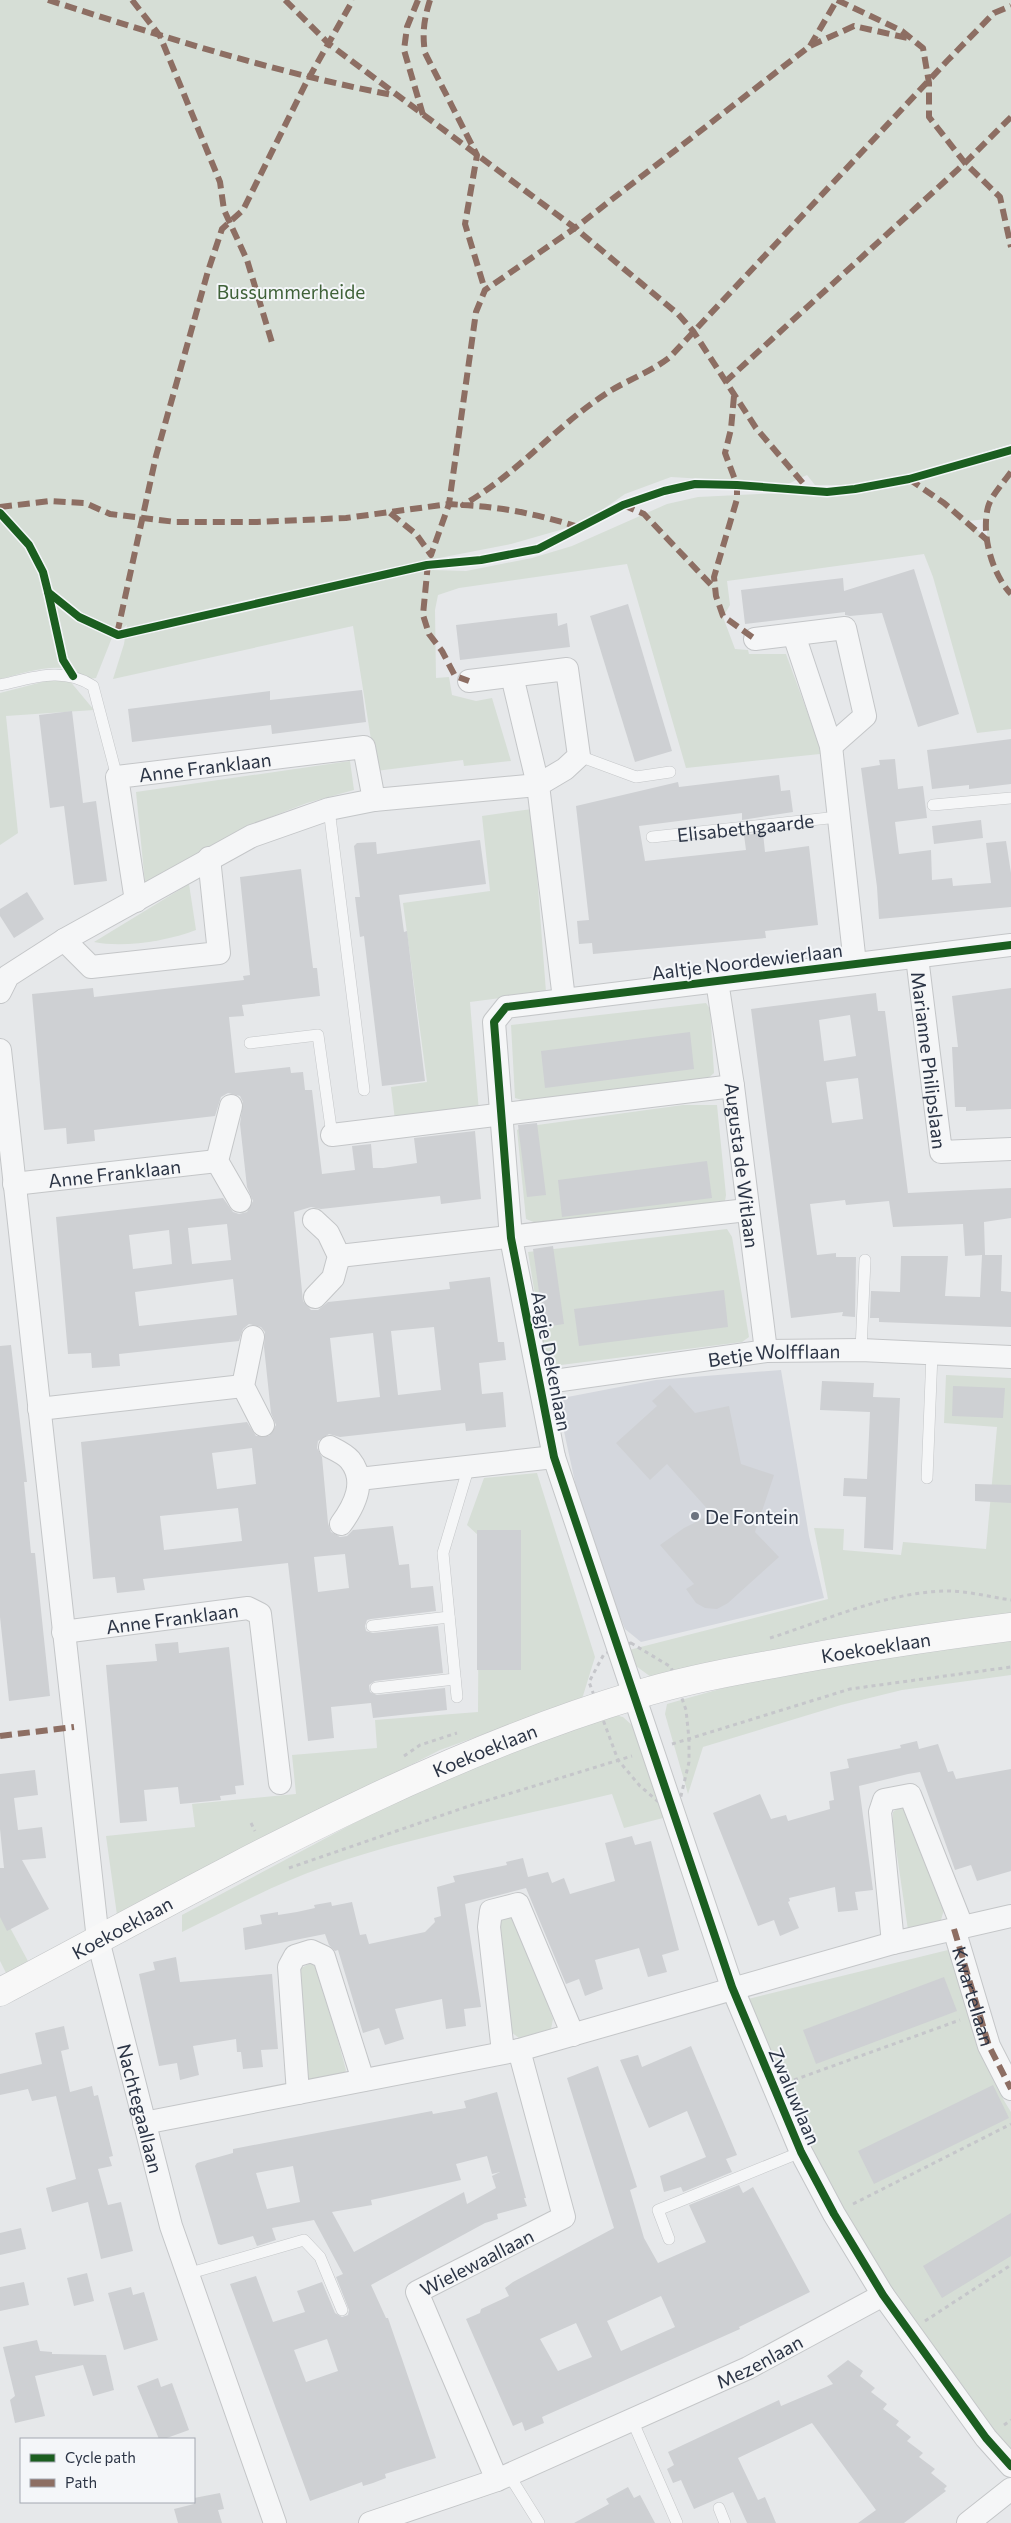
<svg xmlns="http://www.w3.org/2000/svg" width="1011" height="2523" font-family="Commissioner,sans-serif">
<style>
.built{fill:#d4d7dd}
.green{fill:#d6ded6;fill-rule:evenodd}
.building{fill:#ced0d3;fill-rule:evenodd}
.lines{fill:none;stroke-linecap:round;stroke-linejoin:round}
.lane-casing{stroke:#c4c6c8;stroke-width:12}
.street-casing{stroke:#c4c6c8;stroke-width:24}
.secondary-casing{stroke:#c4c6c8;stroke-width:29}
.path{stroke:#c5c6ca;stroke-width:3;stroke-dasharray:4 4;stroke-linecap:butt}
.lane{stroke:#f5f6f7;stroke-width:11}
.street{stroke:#f5f6f7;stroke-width:22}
.secondary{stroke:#f8f8f8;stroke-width:28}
.quiet{stroke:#8d6e63;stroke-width:6;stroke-dasharray:12 6;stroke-linecap:butt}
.cycleway-casing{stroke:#f4f6f9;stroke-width:11}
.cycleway{stroke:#1b5e20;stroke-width:8}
.poi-dot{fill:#6c737f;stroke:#f4f6f9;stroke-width:2}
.labels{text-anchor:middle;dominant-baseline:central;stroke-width:4;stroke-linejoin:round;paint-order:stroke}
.park-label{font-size:19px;fill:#3f6138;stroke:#f4f6f9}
.street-label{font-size:19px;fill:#2b3445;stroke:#f4f6f9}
.poi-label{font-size:19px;fill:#2b3445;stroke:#f4f6f9;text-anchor:start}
</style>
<rect width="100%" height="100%" fill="#e6e8ea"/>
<!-- built -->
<polygon class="built" points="781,1370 809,1536 824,1598 641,1642 625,1629 604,1577 578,1496 557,1399 656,1380"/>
<!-- green -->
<g class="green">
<path d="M0,0H1011V444L923,471L862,485H815L807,475L788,484L671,477L625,494L586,521L560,530L511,544L434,559L432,570L466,571L532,558L572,546L667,504L698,497L781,493L823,496L873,491L954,471L1011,454V729L977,733L933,577L924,554L727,581L730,605L723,617L735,649L748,650L749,654H786L819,744L820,754L686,768L627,564L459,588L438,595L435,610L436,678L449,677L452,695L476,701L492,698L511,761L464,766L463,760L376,771L353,626L113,679L124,644L127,625L113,635L96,678C85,681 75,669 63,668C42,666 20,674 0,679ZM987,519V539L968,521Z"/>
<polygon points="50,680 69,680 94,710 6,716 18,833 0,845 0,693"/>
<polygon points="350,761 354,790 307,803 260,821 145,883 136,792"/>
<polygon points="532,809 546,992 470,1002 479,1112 395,1120 391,1087 427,1082 403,903 490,891 482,816"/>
<path d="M189,884L196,930C168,941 123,948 94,942Z"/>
<polygon points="706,1003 710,1009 714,1073 707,1079 525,1101 515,1098 511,1025"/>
<polygon points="683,1105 717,1105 726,1195 725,1201 536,1223 526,1219 517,1130 523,1127"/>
<polygon points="727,1229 732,1237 749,1337 742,1342 553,1366 546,1363 528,1252"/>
<polygon points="946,1375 1011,1378 1011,1618 651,1677 636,1666 629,1650 828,1599 814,1528 844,1529 843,1550 901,1555 903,1542 986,1549 997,1427 944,1423"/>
<polygon points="537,1473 595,1657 582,1699 440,1750 117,1915 106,1836 195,1827 192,1804 296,1794 292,1755 377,1748 375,1720 478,1712 479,1536 467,1525 484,1478"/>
<polygon points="1011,1639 1011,1675 902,1690 841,1705 703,1747 688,1794 665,1714 667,1704 748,1681 827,1666"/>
<path d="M611,1714L623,1717L635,1728L667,1817L624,1828L612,1794C517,1817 416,1835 324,1867C275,1884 229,1909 182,1932V1915L403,1797L466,1768Z"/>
<polygon points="900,1807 909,1811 944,1910 940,1923 908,1930 893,1828 893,1812"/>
<polygon points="0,1909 29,1963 7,1975 0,1961"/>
<polygon points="509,1911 519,1925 553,2019 551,2029 519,2038 511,2032 496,1933 500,1912"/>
<path d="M948,1950C962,1974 964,2002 972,2028C981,2057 995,2087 1011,2112V2456L863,2251L798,2123L748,1999Z"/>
<polygon points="311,1963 318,1967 346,2070 343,2078 307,2085 305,2079 301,1968"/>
</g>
<!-- building -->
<g class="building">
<polygon points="914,569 959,714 918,727 882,613 850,616 845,615 845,612 745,624 741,590 843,578 844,591"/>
<polygon points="628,604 672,751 635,762 590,616"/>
<polygon points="557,613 558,626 567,623 570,647 460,660 456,625"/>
<polygon points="362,690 366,722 272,734 271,725 132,742 128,709 270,691 270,700"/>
<polygon points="72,711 83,803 96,801 107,881 74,885 64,806 50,808 39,715"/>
<polygon points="1011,739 1011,784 969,789 969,785 932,789 927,750"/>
<polygon points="895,759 898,789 923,786 927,818 895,822 899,854 931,850 932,880 952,878 953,886 991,883 986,843 1006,841 1011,873 1011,907 879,919 877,887 861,768 880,765 879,760"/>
<polygon points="779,775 781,791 790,790 793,812 742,820 742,813 639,826 645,861 746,850 744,835 763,833 765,852 809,846 818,925 765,931 766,938 593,954 592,943 579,944 577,921 589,920 576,806 678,782 679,787"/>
<polygon points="981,820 983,838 934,844 932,826"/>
<polygon points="480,840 486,884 399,895 404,932 407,931 425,1081 382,1086 364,936 360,937 355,897 360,897 354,846 357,843 376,842 377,854"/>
<path d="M301,869L313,968H317L320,996L242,1005L244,1016L229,1017L235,1073L290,1067L291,1073L303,1072L305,1090H312L322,1174L355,1170L352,1146L371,1144L373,1168H383L417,1163L414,1138L475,1131L481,1199L441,1204L440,1196L321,1209L311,1207L294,1212L303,1301L311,1310H318L328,1302L450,1289L449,1282L490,1277L498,1342H504L506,1360L479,1363L482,1394L503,1392L506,1427L466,1431L465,1423L340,1437L329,1434L318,1441L317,1448L322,1457L328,1523L331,1532L340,1537L347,1536L353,1530L393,1526L399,1565L409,1564L411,1588L433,1586L436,1611L371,1619L367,1620L365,1626L366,1631L373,1633L438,1626L443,1673L375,1681L369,1685L370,1692L377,1695L445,1688L447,1710L373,1718L371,1703L331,1707L334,1738L308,1741L288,1563L143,1579L145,1590L117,1593L115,1577L93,1579L81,1442L247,1422L256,1436H269L276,1425L271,1413L264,1347L265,1332L261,1327L249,1324L243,1329L239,1341L119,1354L120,1366L92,1368L91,1353L68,1354L56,1217L223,1198L233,1212L239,1214L247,1212L253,1201L247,1187L240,1124L243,1102L240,1096L228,1093L221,1097L215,1116L94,1130L95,1141L67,1144L66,1128L44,1130L32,994L93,988L94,997L244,980L243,976L250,975L240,877ZM227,1224L231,1260L192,1264L188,1228ZM169,1230L172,1264L133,1269L129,1235ZM233,1279L237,1315L139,1326L135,1292ZM434,1327L441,1390L398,1395L391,1331ZM373,1333L380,1397L337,1402L330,1338ZM252,1448L256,1484L217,1489L212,1453ZM238,1508L242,1541L164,1550L160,1516ZM345,1554L349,1588L318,1592L314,1557Z"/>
<polygon points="27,892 44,919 14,938 0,916 0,909"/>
<polygon points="1011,988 1011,1109 966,1111 966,1107 955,1107 952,1047 958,1047 952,996"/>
<path d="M876,993L878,1011H885L908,1193L1011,1188V1218L984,1222L985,1255H1002L1001,1291L1011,1292V1327L879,1322V1318H870L871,1291L900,1292L901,1256H948L945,1296L980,1297L982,1255L965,1256L963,1224L893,1227L889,1201L846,1205L845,1200L810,1204L817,1255L836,1253V1257H856L855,1317L842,1316L843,1312L791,1318L751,1009ZM850,1015L856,1056L824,1061L819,1020ZM858,1078L863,1119L832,1123L826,1082Z"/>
<polygon points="690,1032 694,1069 545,1088 541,1051"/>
<polygon points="537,1123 546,1195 527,1197 518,1125"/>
<polygon points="707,1161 712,1198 562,1217 558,1180"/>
<polygon points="553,1246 564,1324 544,1327 533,1249"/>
<polygon points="724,1290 728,1327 579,1346 574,1309"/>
<polygon points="11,1345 27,1482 24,1482 31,1553 35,1553 50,1696 9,1701 0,1617 0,1346"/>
<polygon points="822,1381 874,1383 873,1397 900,1398 893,1550 864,1548 866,1497 843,1496 844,1478 867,1479 870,1412 820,1410"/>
<polygon points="670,1385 695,1413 729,1406 741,1464 774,1475 755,1532 779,1557 728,1603 717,1609 705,1608 696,1603 686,1589 694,1584 660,1545 684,1528 712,1514 667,1464 650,1480 616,1443 657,1406 652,1401"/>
<polygon points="953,1386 1005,1388 1003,1418 952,1416"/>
<polygon points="975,1484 1011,1485 1011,1503 975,1501"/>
<rect x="477" y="1530" width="44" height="140"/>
<polygon points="178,1642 179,1653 229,1647 244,1785 235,1786 236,1794 220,1796 221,1800 180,1804 178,1787 144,1790 147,1821 120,1823 106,1665 157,1661 155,1644"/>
<polygon points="917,1741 919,1749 938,1744 948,1772 953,1771 956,1779 1011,1769 1011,1871 977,1881 971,1865 955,1870 920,1772 908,1774 859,1786 873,1890 855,1892 858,1910 838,1912 835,1887 789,1898 790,1901 788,1902 799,1928 780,1936 774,1920 758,1926 713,1813 760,1794 771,1819 786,1815 788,1821 830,1809 829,1801 834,1800 830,1772 849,1768 847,1759 901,1748 900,1745"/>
<polygon points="35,1770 38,1795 14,1798 18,1830 42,1827 46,1858 22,1860 49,1909 7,1931 0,1917 0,1868 4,1868 0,1829 0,1774"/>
<polygon points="632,1836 635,1845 651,1841 679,1950 662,1955 667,1972 648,1977 639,1948 595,1960 603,1989 585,1996 579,1979 566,1984 526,1888 465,1904 481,2007 464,2009 466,2026 446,2029 442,1999 395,2009 404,2039 385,2045 379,2028 363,2033 338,1950 335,1951 329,1945 325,1934 245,1950 243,1928 262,1924 260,1915 278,1912 278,1915 297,1912 315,1908 314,1905 331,1902 332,1906 352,1902 360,1935 366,1934 369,1944 425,1932 435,1922 434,1918 441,1916 437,1887 455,1882 453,1876 507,1865 506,1862 523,1858 528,1877 548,1872 552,1883 564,1878 570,1894 615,1881 605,1843"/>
<polygon points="176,1957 180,1982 272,1974 278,2049 261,2050 263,2067 243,2069 241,2052 237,2052 236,2039 193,2046 199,2075 180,2080 177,2063 159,2066 139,1974 155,1970 153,1962"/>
<polygon points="944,1977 957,2011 816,2064 803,2030"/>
<polygon points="64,2026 69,2049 61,2051 70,2092 92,2086 94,2096 98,2095 113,2156 109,2157 112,2166 98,2169 108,2205 121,2202 133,2251 101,2259 88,2202 52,2212 46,2188 76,2179 56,2096 32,2101 28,2089 0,2095 0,2074 42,2064 35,2033"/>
<polygon points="691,2046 737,2155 726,2159 732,2172 683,2192 681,2187 664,2192 660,2176 706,2157 687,2111 649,2128 620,2060 638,2055 642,2067"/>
<path d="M598,2066L637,2187L630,2190L644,2238L658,2263L706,2242L689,2205L739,2185L743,2193L753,2187L810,2292L739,2327L740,2329L542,2417L544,2423L525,2431L522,2422L513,2426L466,2319L480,2313L481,2309L509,2296L505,2288L513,2282L614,2228L567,2078ZM661,2296L675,2327L621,2351L607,2321ZM576,2323L592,2357L558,2371L540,2339Z"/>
<polygon points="993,2085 1009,2118 874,2184 858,2151"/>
<path d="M497,2092L526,2198H524L527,2206L497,2214L498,2219L485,2223L371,2285L386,2318H388L436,2458L385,2474L386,2478L373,2483L363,2486L362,2482L310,2501L230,2284L256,2276L273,2322L305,2312L297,2291L322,2282L335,2313L342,2317L348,2315L349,2310L336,2277L343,2274L314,2220L272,2228L276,2240L257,2246L253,2236L221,2245L218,2244L195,2166L197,2163L233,2153V2149L432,2111L433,2114L466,2108L464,2101ZM487,2156L492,2174L500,2172L492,2176L496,2188L467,2204L464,2192L354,2252L332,2212L372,2205L371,2200L461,2180L456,2164ZM293,2166L300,2202L267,2209L256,2173ZM327,2339L338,2371L306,2382L294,2350Z"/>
<polygon points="1011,2213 1011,2256 942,2298 923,2266"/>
<polygon points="21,2228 26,2249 0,2255 0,2233"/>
<polygon points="87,2273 94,2301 74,2306 67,2278"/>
<polygon points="24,2282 29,2305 0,2311 0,2287"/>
<polygon points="131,2287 133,2295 144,2292 158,2340 124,2350 108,2293"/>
<polygon points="37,2340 40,2351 52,2352 52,2354 106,2355 114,2390 93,2396 83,2365 35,2376 45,2416 15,2423 10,2400 15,2396 3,2347"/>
<polygon points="848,2360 863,2371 860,2376 875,2388 871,2392 887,2404 883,2409 899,2421 896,2425 911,2437 907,2441 923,2453 919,2457 935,2469 931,2473 947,2486 944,2489 946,2491 904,2523 858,2523 876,2510 812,2423 738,2458 758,2500 765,2497 776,2523 747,2523 733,2492 694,2509 681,2480 673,2483 667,2469 674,2465 668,2452 779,2400 781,2406 833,2384 827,2376"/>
<polygon points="158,2378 161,2387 172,2383 189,2430 164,2439 159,2439 137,2386"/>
<polygon points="628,2487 634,2498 640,2495 655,2523 574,2523 609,2504 606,2499"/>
<polygon points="220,2493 224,2509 218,2510 222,2523 178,2523 174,2509 194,2504 194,2498"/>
</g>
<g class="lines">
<!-- lane casing -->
<g class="lane-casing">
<g id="lane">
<path d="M0,685C32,678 63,666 93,686L117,777"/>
<polyline points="579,756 636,777 670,772"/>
<polyline points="933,805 1011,798"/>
<polyline points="329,809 364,1090"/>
<path id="s1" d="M652,837L838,817"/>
<polyline points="250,1043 318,1035 332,1135"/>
<polyline points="861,1350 865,1260"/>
<polyline points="927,1478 932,1354"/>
<polyline points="372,1626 449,1617"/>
<polyline points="376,1688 455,1679"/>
<polyline points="457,1697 443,1553 469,1466"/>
<polyline points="669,2239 658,2210 801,2152"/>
<polyline points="187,2274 304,2240 320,2257 342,2310"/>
<polyline points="632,2420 677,2523"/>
<polyline points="509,2475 539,2523"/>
<polyline points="719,2508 725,2523"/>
</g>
</g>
<!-- street casing -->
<g class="street-casing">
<g id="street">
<polyline points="794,635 831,746 855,964"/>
<polyline points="755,639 845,628 865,716 831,746"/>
<polyline points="512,676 538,785 564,999"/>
<path id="s2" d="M136,901L117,777L364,747L374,800"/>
<polyline points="64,940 91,967 219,953 209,858"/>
<polyline points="1011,945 506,1007 494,1022 511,1238 554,1457 732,1987 801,2152 834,2214 883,2295 986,2438 1011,2466"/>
<path id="s3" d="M917,957L941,1152L1011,1149"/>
<path id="s4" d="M717,981L733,1086L766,1351"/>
<polyline points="0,992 8,976 64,940 252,836 329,809 374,800 538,785 565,769 579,756 567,669 469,681"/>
<path id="s5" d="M0,1050L98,1940L171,2226L275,2523"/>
<polyline points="231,1106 217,1161 240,1201"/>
<polyline points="332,1135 733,1086"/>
<path id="s6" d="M14,1184L217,1161"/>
<polyline points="314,1220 328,1233 339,1256 333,1278 315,1297"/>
<polyline points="339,1256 747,1210"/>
<polyline points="253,1337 243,1386 263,1425"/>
<path id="s7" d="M540,1383L766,1351L861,1350L1011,1357"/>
<polyline points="39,1409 243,1386"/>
<path d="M330,1447C336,1450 345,1454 350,1460C367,1481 355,1505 341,1524"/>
<polyline points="359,1479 554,1457"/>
<path id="s8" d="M63,1632L248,1608L260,1614L280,1783"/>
<polyline points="954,1929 989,2046 1011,2089"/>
<polyline points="893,1943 880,1812 884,1800 910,1795 962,1926"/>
<polyline points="503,2052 489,1927 491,1911 518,1904 573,2035"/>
<polyline points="298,2093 289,1967 295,1956 311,1951 324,1957 363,2080"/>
<polyline points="144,2123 519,2050 893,1943 1011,1916"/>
<path id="s9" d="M497,2480L417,2292L564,2217L519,2050"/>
<path id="s10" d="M370,2523L497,2480L748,2368L883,2295"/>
<polyline points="968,2523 1011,2489"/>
</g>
</g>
<!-- secondary casing -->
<g class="secondary-casing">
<g id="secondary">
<path id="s11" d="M0,1992C205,1884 413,1762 636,1695C681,1681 728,1672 774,1664C853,1649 932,1637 1011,1627"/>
</g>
</g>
<!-- path -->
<g class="path">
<path d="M770,1638C827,1620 886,1592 947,1591C968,1591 990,1597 1011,1600"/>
<polygon points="631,1643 671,1667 686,1710 689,1739 689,1762 676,1817 640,1786 618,1760 589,1682 604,1654"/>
<polyline points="672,1744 850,1689 1011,1667"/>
<polyline points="404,1756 420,1745 457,1733"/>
<polyline points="251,1823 255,1831"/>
<polyline points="289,1868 469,1806 632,1756"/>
<polyline points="794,2080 960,2020"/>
<polyline points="853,2204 1011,2124"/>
<polyline points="925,2321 1011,2265"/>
<polyline points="1004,2425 1011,2420"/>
</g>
<!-- lane -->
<use href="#lane" class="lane"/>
<!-- street -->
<use href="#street" class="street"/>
<!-- secondary -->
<use href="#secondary" class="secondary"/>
<!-- quiet -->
<g class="quiet">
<path d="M48,0C161,36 276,73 393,95"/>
<polyline points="132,0 160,36 220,182 224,210 247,260 273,346"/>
<polyline points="285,0 329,44 575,228 678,314 693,331 756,428 808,489"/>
<polyline points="418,0 407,27 404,50 423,115"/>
<path d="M430,0C424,19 422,33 425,53L477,155L465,224L485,290"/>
<polyline points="837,0 902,31 923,48 929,83 929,117 965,163 1000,197 1011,247"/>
<polyline points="810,46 837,0"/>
<polyline points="725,382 965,163 1011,117"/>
<polyline points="734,396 731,429 725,453 737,485 737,499 714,577 716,596 723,616 755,639"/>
<path d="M1011,472C1004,482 991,496 988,507C981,535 992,574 1011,594"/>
<polyline points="909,479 944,503 987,540"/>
<polyline points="623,505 644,514 715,589"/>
<polyline points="0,507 50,501 85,503 110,514 176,522 257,522 346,518 449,504 463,505"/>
<polyline points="390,513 416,534 431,555 449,504 476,312 485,290 575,228 810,46 854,26 912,39"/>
<path d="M579,527C540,515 503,507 463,505C517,474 554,428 604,395C626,380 648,374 670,357L947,61L994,13L1011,6"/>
<polyline points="428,563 423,615 429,634 442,651 455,676 469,681"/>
<polyline points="117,634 156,456 208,271 222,229 243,210 306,83 353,0"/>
<polyline points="0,1736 74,1727"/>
<path id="s12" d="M954,1929L989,2046L1011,2089"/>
</g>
<!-- cycleway casing -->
<g class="cycleway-casing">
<g id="cycleway">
<polyline points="0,513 29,545 43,572 48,592 79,617 118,635 427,565 481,560 538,549 623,505 664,491 695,484 737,485 827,492 855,489 909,479 1011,450"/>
<polyline points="48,592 63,660 73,676"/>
<polyline points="1011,945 506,1007 494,1022 511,1238 554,1457 732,1987 801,2152 834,2214 883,2295 986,2438 1011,2466"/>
</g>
</g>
<!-- cycleway -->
<use href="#cycleway" class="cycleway"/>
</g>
<!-- markers -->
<circle class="poi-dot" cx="695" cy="1516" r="5"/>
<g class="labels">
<!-- park labels -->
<g class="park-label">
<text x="291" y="291">Bussummerheide</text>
</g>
<!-- street labels -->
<g class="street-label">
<text stroke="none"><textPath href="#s2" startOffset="214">Anne Franklaan</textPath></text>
<text stroke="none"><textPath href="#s1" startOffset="94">Elisabethgaarde</textPath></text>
<text transform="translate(747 961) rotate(-7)">Aaltje Noordewierlaan</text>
<text stroke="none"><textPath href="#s3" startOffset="104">Marianne Philipslaan</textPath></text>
<text stroke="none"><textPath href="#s4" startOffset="186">Augusta de Witlaan</textPath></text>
<text stroke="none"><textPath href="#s6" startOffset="101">Anne Franklaan</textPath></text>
<text stroke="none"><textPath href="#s7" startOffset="236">Betje Wolfflaan</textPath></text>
<text transform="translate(552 1361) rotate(79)">Aagje Dekenlaan</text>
<text stroke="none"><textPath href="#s8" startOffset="110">Anne Franklaan</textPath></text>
<text stroke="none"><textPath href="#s11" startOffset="948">Koekoeklaan</textPath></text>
<text stroke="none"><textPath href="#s11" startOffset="542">Koekoeklaan</textPath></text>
<text stroke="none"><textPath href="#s11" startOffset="138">Koekoeklaan</textPath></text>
<text stroke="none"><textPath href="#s12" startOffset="70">Kwartellaan</textPath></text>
<text transform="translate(795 2096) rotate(67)">Zwaluwlaan</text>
<text stroke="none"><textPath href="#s5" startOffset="1069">Nachtegaallaan</textPath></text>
<text stroke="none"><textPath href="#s9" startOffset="271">Wielewaallaan</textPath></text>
<text stroke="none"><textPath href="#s10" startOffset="422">Mezenlaan</textPath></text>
</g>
<!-- poi labels -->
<g class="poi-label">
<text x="705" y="1516">De Fontein</text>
</g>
</g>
<!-- legend -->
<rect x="20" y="2438" width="175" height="65" fill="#f4f6f9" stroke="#a4a8b1"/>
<rect x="30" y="2454" width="25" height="8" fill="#1b5e20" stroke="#a4a8b1"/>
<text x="65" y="2463" font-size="15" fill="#2b3445">Cycle path</text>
<rect x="30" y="2479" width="25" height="8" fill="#8d6e63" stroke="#a4a8b1"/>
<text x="65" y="2488" font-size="15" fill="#2b3445">Path</text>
</svg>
